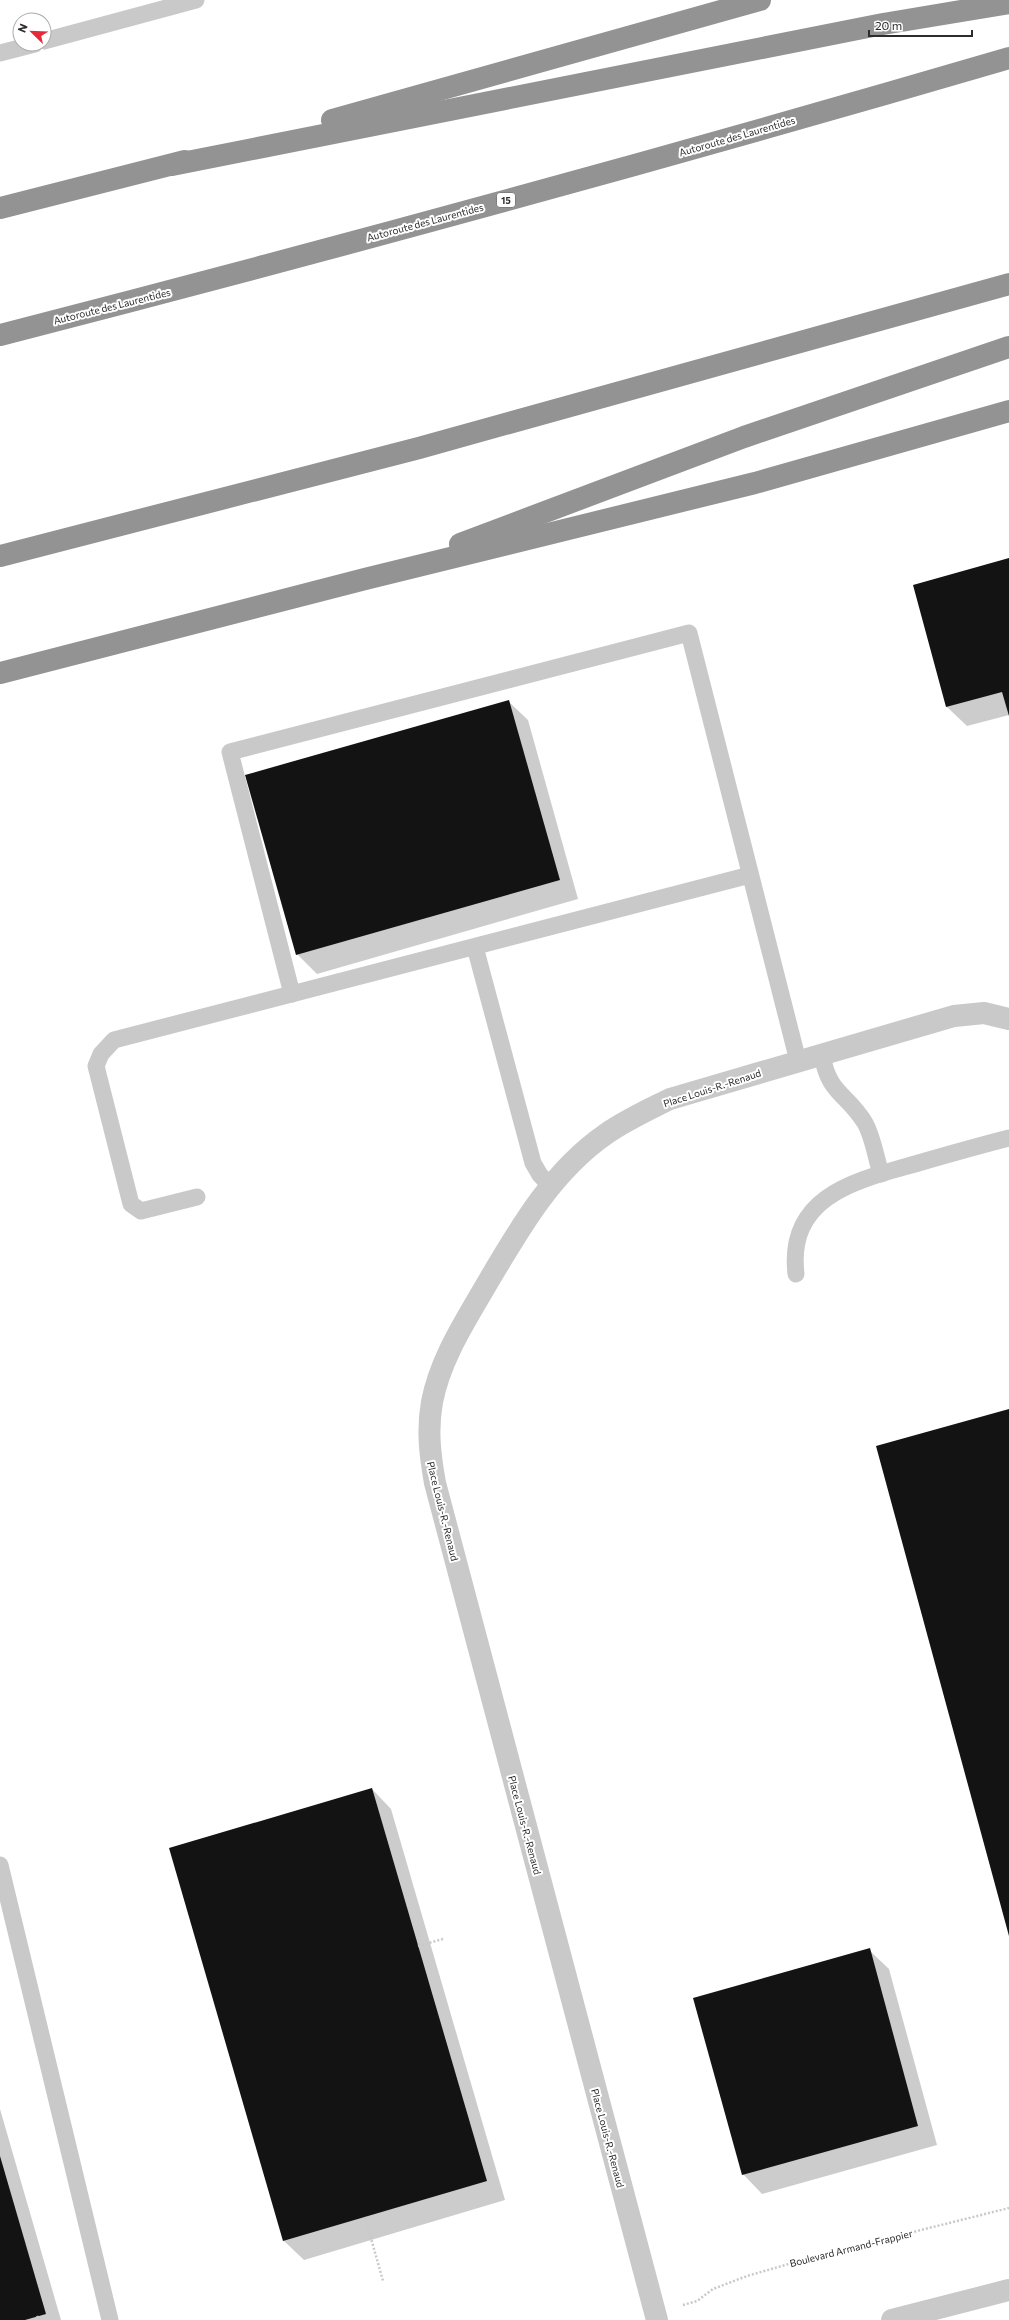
<svg xmlns="http://www.w3.org/2000/svg" width="1009" height="2320" font-family="Commissioner,sans-serif">
<style>
.shadow{fill:#0003}
.building{fill:#131313}
.lines{fill:none;stroke-linecap:round;stroke-linejoin:round}
.path{stroke:#c9c9c9;stroke-width:2.5;stroke-dasharray:2 2;stroke-linecap:butt}
.lane{stroke:#c9c9c9;stroke-width:17}
.street{stroke:#c9c9c9;stroke-width:22}
.highway{stroke:#939393;stroke-width:22}
.labels{text-anchor:middle;dominant-baseline:central;stroke-width:4;stroke-linejoin:round;paint-order:stroke}
.shield{fill:#fff;stroke:#6b6b6b;stroke-width:1}
.shield-label{font-size:9px;font-weight:bold;fill:#2c2c2c}
.street-label{font-size:10px;fill:#2c2c2c;stroke:#fff}
</style>
<rect width="100%" height="100%" fill="#fff"/>
<!-- shadow -->
<g class="shadow">
<polygon points="1009,559 1009,715 967,726 947,707 914,586"/>
<polygon points="508,701 528,720 578,899 317,974 297,954"/>
<polygon points="372,1789 391,1809 505,2200 304,2260 284,2241 170,1849"/>
<polygon points="869,1950 889,1969 937,2145 762,2194 743,2174"/>
<polygon points="0,2109 61,2320 0,2320"/>
</g>
<!-- building -->
<g class="building">
<polygon points="1009,558 1009,716 1002,692 946,707 913,585"/>
<polygon points="509,700 560,880 296,955 245,775"/>
<polygon points="1009,1409 1009,1936 876,1446"/>
<polygon points="372,1788 487,2181 283,2241 169,1848"/>
<polygon points="870,1948 918,2126 742,2175 693,1998"/>
<polygon points="0,2156 46,2314 25,2320 0,2320"/>
</g>
<g class="lines">
<!-- path -->
<g class="path">
<polyline points="418,1946 443,1939"/>
<polyline points="365,2217 383,2281"/>
<polyline points="683,2305 697,2301 713,2289 747,2276 813,2257 1009,2208"/>
<polyline points="37,2316 39,2320"/>
</g>
<!-- lane -->
<g class="lane">
<polyline points="44,41 196,0"/>
<polyline points="0,53 35,44"/>
<polyline points="475,947 533,1163 540,1175 551,1186"/>
<polyline points="292,994 230,752 689,633 798,1061"/>
<path d="M822,1054C828,1094 847,1093 865,1123C873,1137 876,1158 881,1174"/>
<polyline points="197,1197 141,1211 131,1204 96,1066 101,1054 114,1040 750,875"/>
<path d="M796,1274C787,1196 855,1181 915,1164C946,1155 978,1146 1009,1138"/>
<polyline points="0,1865 110,2320"/>
</g>
<!-- street -->
<g class="street">
<path d="M657,2320L435,1483C430,1455 427,1430 432,1402C440,1360 464,1323 485,1287C518,1231 551,1172 606,1134C626,1120 648,1110 670,1099L954,1016L984,1013L1009,1019"/>
<polyline points="892,2320 1009,2290"/>
</g>
<!-- highway -->
<g class="highway">
<polyline points="332,120 760,0"/>
<polyline points="172,165 883,24 1009,3"/>
<polyline points="0,208 185,161"/>
<path d="M0,335C338,248 674,156 1009,58"/>
<polyline points="460,544 744,437 1009,347"/>
<polyline points="0,556 419,448 1009,284"/>
<polyline points="0,673 365,579 755,483 1009,411"/>
</g>
</g>
<g class="labels">
<!-- shield labels -->
<rect class="shield" x="497" y="193" width="18" height="14" rx="3"/>
<g class="shield-label">
<text x="506" y="200">15</text>
</g>
<!-- street labels -->
<g class="street-label">
<text transform="translate(737 136) rotate(-16)">Autoroute des Laurentides</text>
<text transform="translate(425 222) rotate(-15)">Autoroute des Laurentides</text>
<text transform="translate(112 306) rotate(-14)">Autoroute des Laurentides</text>
<text transform="translate(712 1088) rotate(-18)">Place Louis-R.-Renaud</text>
<text transform="translate(443 1511) rotate(76)">Place Louis-R.-Renaud</text>
<text transform="translate(525 1825) rotate(75)">Place Louis-R.-Renaud</text>
<text transform="translate(608 2138) rotate(75)">Place Louis-R.-Renaud</text>
<text transform="translate(851 2248) rotate(-14)">Boulevard Armand-Frappier</text>
</g>
</g>
<!-- north arrow -->
<g transform="translate(32 32) rotate(293)"><circle r="19" fill="#ffffff" stroke="#ababab"/>
<path d="M0-3L7 15L0 10L-7 15Z" fill="#e82939"/>
<text y="-6" font-size="11" font-weight="bold" text-anchor="middle" fill="#2c2c2c">N</text>
</g>
<!-- scale -->
<path d="M869 30v6h103v-6" fill="none" stroke="#2c2c2c" stroke-width="2"/>
<text x="875" y="30" font-size="12" fill="#2c2c2c" stroke="#ffffff" stroke-width="3" paint-order="stroke">20 m</text>
</svg>
